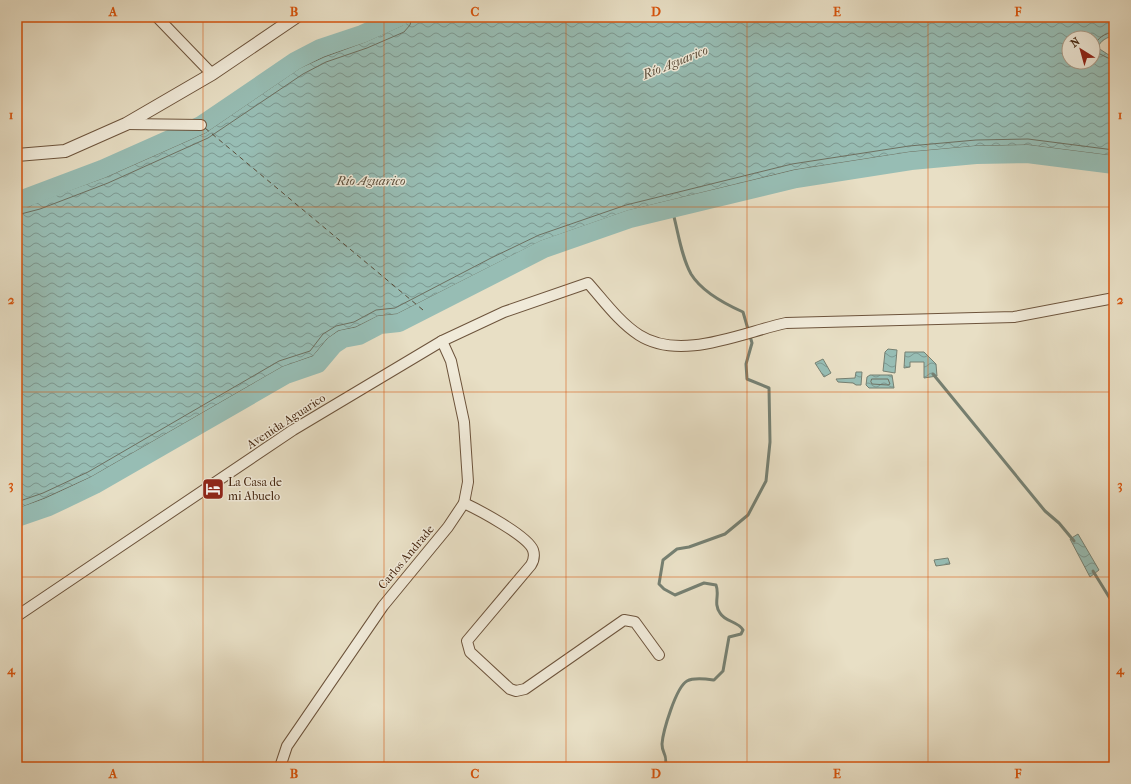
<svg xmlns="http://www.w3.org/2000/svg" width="1131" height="784" font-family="'IM FELL French Canon',serif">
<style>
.water{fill:url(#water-waves);stroke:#768072;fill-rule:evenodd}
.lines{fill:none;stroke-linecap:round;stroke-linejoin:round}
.shore{stroke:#6e7162;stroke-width:1}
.stream{stroke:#768072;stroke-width:3}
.river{stroke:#97bdb4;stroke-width:18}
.ferry{stroke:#594b38;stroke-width:1;stroke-dasharray:5 4;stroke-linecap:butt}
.minor-casing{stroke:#6d543c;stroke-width:12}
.tertiary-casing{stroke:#6d543c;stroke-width:14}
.minor{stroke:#f0ead9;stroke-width:10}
.tertiary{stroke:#f0ead9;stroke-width:12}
.grid{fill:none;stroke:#d8540c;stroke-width:1;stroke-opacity:0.55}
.labels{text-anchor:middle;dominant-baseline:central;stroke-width:3;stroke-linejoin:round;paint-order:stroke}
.street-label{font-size:12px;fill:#44250f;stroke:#f0ead9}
.poi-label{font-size:12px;fill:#44250f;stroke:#f0ead9;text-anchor:start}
.water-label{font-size:13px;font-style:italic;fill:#594b38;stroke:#f0ead9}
.neatline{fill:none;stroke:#d8540c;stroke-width:1.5}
.grid-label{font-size:13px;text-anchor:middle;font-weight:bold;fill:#d8540c}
</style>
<defs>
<pattern id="water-waves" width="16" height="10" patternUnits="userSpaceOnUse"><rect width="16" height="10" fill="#97bdb4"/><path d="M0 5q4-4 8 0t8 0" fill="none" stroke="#7d9991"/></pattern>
</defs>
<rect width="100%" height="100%" fill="#e8dfc5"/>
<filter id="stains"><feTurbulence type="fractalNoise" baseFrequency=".005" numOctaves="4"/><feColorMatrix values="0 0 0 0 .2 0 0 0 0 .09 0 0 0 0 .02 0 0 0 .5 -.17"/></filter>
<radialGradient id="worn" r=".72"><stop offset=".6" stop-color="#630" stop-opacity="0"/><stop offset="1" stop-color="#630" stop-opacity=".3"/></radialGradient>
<!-- water -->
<g class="water">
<path d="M400,17H1114V35C1107,38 1100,40 1098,48L1112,57L1114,61V165L1027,154L976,155L911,161L795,179L630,219L544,249L399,323L380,325L359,336L343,339L334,345L318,364L286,375L95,485L49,507L17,518V201L102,169L201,125L295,61L320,48L362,34ZM1069,38H1093V62H1069Z"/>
<polygon points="888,349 897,350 895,373 883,371 885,352"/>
<polygon points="905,352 924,352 936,364 937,376 924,378 924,362 910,362 910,367 904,368"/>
<polygon points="823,359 831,373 824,377 815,363"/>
<polygon points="856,372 862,372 861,385 856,385 853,383 838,382 836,379 855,378"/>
<polygon points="870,375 892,375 894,388 869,388 866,385 867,377"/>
<polygon points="1078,534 1099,570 1090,577 1070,539"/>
<polygon points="948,558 950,564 936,566 934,560"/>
</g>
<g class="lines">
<!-- shore -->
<g class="shore">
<path d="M1114,32C1105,33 1097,38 1094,47L1096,52L1114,61"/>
<polyline points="207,126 298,64 322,52 390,27 399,22 401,17"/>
<polyline points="17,204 104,173 197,131"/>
<polyline points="17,209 106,177 205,133 300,68 324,57 365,42 403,25 406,17"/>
<polyline points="17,215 40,209 108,183 208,138 303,74 326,62 367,48 404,32 410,25 412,17"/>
<polygon points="872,379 888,379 890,384 888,385 872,384 871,382"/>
<polyline points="17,502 43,493 88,472 279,361 310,351 323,334 336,326 354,322 376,310 395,308 491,258 539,235 626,205 792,164 909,146 976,140 1028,139 1114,150"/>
<polyline points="17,509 45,498 91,477 282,367 313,356 327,339 338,331 356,327 378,316 397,314 541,241 627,211 794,170 910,152 976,146 1028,145 1114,156"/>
<polyline points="17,514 47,503 94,482 284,371 316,360 331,342 341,336 358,332 379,321 398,319 542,246 629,216 795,175 910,157 976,151 1027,150 1114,161"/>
</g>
<!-- stream -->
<g class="stream">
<polyline points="933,374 1045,511 1059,523 1074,541"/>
<polyline points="1093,571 1114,605"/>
<path d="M665,767C668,753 662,755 662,744C663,731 676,687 687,681C694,677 707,679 714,680L723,671L729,637L741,634L743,630C738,621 725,622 720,613C713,603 720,595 716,585L704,583L675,595L664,589L659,584L663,560L677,549L689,547L725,534L748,515L766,481L770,442L769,388L747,379L746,364L752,343L743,312C725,304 702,292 691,274C680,254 678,228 671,206"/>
</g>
<!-- river -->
<g class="river">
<polyline points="17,201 102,169 201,125 295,61 320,48 362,34 400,17"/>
<polyline points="17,518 49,507 95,485 286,375 318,364 334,345 343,339 359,336 380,325 399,323 544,249 630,219 796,179 911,161 976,155 1027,154 1114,165"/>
</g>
<!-- ferry -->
<polyline class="ferry" points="205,128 423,310"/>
<!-- minor casing -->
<g class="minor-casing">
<g id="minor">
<polyline points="157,17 212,74"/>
<polyline points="126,124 201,125"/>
<path d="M464,503C479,510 528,536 533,550C535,556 534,560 531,565L467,641L470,652L510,689L516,691L525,689L624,620L635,622L659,655"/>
<path d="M17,616L293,430L442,341L504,312L588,283C604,301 619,322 639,335C681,362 743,332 786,323L1014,317L1114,298"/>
<polyline points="280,767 287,746 383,606 448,527 464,503 468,482 464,422 451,361 442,341"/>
</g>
</g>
<!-- tertiary casing -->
<g class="tertiary-casing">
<polyline id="tertiary" points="17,155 65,151 126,124 212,74 296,17"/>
</g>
<!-- minor -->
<use href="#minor" class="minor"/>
<!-- tertiary -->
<use href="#tertiary" class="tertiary"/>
</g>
<!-- grid -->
<path class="grid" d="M203,17V767M384,17V767M566,17V767M747,17V767M928,17V767M17,207H1114M17,392H1114M17,577H1114"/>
<!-- icons -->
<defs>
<g id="hotel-square" transform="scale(1.15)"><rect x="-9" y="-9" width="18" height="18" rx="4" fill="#8f2418" stroke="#f0ead9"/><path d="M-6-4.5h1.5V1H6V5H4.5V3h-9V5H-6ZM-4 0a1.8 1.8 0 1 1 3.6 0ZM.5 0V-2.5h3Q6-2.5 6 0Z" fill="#fff"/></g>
</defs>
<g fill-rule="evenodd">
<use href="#hotel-square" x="213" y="489"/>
</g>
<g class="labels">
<!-- street labels -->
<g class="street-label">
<text transform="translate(286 421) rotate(-33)">Avenida Aguarico</text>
<text transform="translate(406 557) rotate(-50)">Carlos Andrade</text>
</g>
<!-- poi labels -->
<g class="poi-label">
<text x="228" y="482">La Casa de<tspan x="228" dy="14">mi Abuelo</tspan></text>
</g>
<!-- water labels -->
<g class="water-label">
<text transform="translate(675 62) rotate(-22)">Río Aguarico</text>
<text x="371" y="180">Río Aguarico</text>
</g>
</g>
<!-- margin -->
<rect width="1131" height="784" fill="none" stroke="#e8dfc5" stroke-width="44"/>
<!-- north arrow -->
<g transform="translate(1081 50) rotate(323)"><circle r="19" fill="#f0ead9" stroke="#ab9b88"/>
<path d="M0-3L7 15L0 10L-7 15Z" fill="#8f2418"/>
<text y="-6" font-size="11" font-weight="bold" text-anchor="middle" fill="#44250f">N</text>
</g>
<rect x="22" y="22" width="1087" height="740" class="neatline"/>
<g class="grid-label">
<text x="113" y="16">A</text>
<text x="294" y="16">B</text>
<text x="475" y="16">C</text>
<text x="656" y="16">D</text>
<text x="837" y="16">E</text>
<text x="1018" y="16">F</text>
<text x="11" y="119">1</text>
<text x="1120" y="119">1</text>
<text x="11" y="304">2</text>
<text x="1120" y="304">2</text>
<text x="11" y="489">3</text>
<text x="1120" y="489">3</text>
<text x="11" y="674">4</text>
<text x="1120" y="674">4</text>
<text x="113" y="778">A</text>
<text x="294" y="778">B</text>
<text x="475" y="778">C</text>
<text x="656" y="778">D</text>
<text x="837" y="778">E</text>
<text x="1018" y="778">F</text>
</g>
<rect width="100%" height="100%" filter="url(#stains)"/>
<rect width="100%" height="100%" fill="url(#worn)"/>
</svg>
